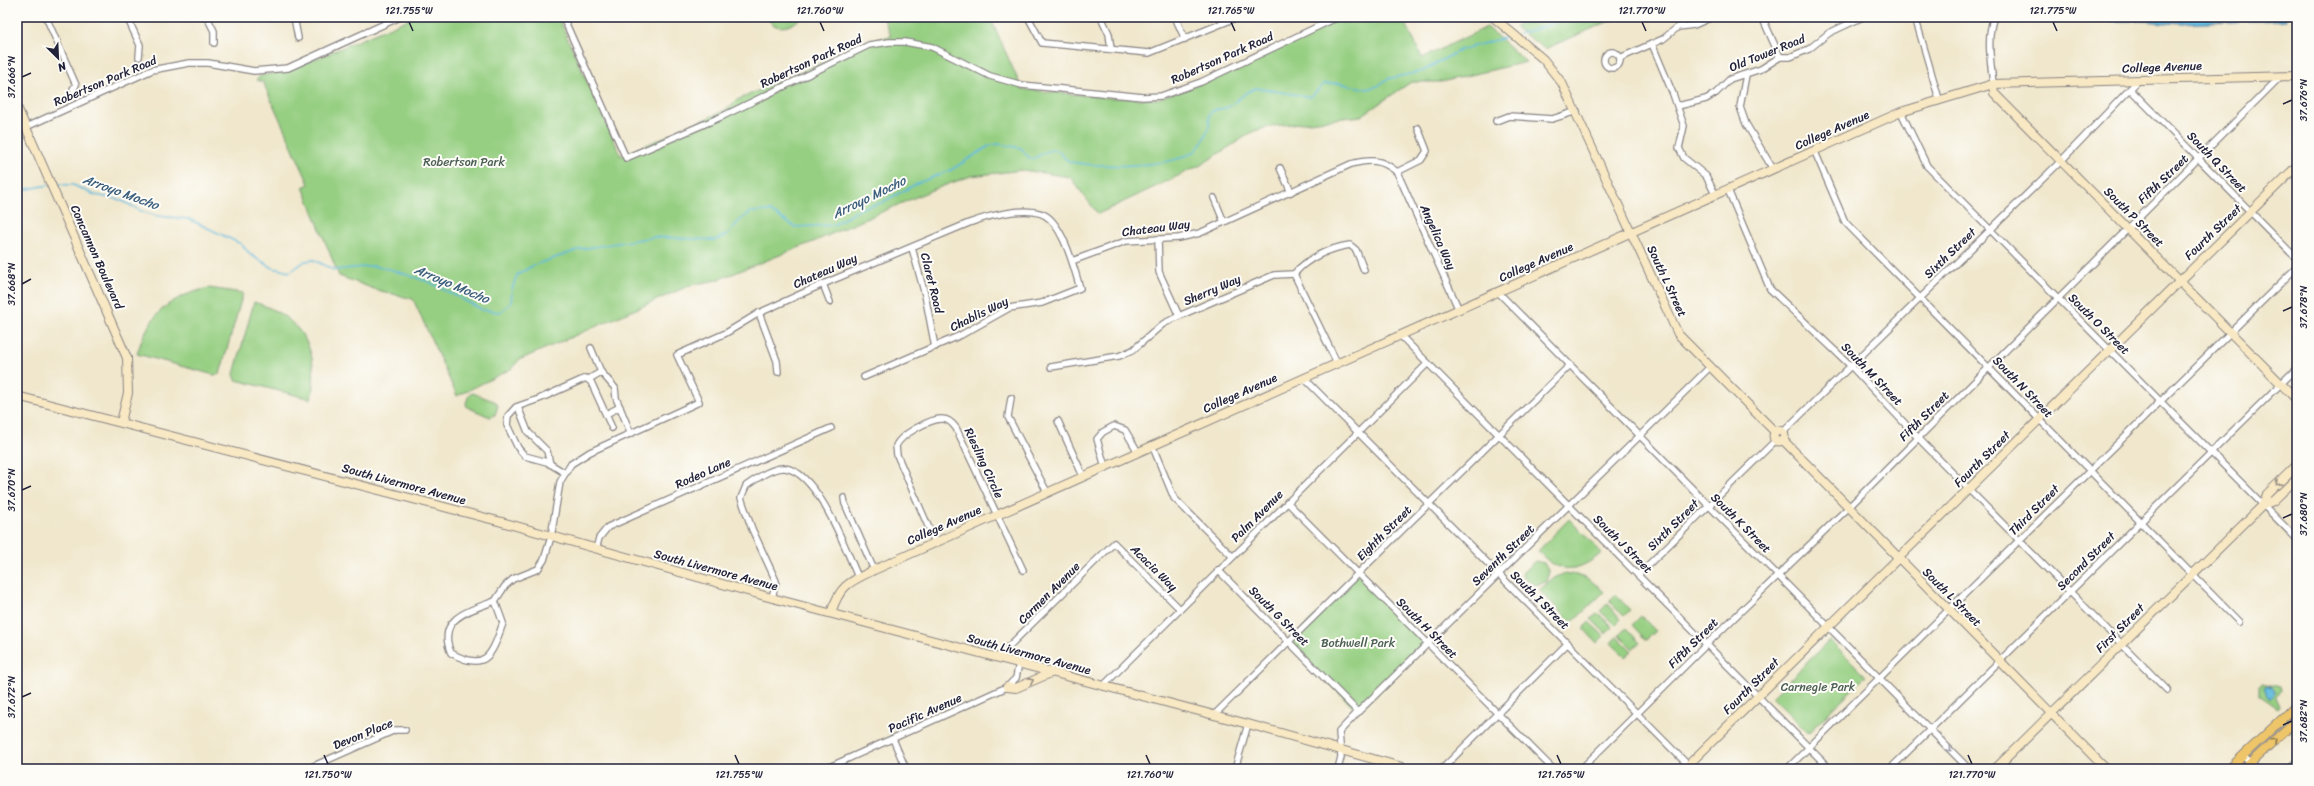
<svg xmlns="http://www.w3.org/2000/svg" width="2314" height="786" font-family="Sriracha,sans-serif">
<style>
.green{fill:#96cf82;stroke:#5c785e}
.water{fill:#61badf;stroke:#426e8d}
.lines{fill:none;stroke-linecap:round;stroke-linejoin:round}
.stream{stroke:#61badf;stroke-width:1.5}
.street-casing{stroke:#898484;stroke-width:8}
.secondary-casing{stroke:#898484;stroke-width:10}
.primary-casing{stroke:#898484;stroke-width:10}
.street{stroke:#fff;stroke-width:5.5}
.secondary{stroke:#f8e8c3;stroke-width:8}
.primary{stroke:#eec569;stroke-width:8}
.oneway{stroke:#988f86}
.oneway2{stroke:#887452}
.oneway3{stroke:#9c9ca7}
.ticks{fill:none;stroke:#22223b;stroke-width:1.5}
.labels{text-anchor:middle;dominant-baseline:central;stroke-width:4;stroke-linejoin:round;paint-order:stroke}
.street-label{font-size:12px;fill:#22223b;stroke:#fdfcf7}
.park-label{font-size:12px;fill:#4b5f54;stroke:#fdfcf7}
.water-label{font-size:13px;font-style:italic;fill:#3b5f7d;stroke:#fdfcf7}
.neatline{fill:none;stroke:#22223b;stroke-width:1.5}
.ticks-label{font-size:10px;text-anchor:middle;fill:#22223b}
</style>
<rect width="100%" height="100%" fill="#fdfcf7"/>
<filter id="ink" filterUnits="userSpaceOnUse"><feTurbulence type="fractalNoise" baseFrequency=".025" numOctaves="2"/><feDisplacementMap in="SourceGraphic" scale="8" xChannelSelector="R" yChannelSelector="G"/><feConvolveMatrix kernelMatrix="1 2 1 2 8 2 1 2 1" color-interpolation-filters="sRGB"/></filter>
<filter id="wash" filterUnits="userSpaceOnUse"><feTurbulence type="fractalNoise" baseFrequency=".012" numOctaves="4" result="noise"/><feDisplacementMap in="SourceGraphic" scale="16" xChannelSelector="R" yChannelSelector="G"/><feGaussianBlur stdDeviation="0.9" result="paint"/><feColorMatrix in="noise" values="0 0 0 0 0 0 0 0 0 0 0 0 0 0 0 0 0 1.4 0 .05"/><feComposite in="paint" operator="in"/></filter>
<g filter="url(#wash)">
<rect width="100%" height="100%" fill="#f0e7cc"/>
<!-- green -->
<g class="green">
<polygon points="414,17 558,17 621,156 726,110 737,100 873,40 891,36 883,17 990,17 1022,89 1111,98 1157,99 1214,79 1344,17 1403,17 1422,58 1487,27 1526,62 1441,82 1411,82 1361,116 1273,126 1254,131 1201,165 1098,214 1070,177 1023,170 971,176 932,190 813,242 717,280 691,285 519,360 511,369 457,396 413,299 377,290 339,276 303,187 309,184 263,82 256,80 260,76 289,70"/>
<path d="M767,17H801C793,28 773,32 767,17Z"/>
<polygon points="1527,17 1619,17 1545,49 1515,27"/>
<path d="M209,288L243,293L220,374L214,375L137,354C149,314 168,297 209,288Z"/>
<path d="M254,302C302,317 321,350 311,399L236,380L234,374Z"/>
<polygon points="473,393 496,402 498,406 495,415 490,417 467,407 466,403 469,395"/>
<path d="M1569,519L1602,553C1578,572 1560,576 1538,551Z"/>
<polygon points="1535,561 1544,563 1549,572 1546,582 1534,585 1523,576 1522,573"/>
<path d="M1565,573C1584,576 1590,578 1604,592L1575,620H1569L1539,590L1552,579Z"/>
<polygon points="1358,574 1428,644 1358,712 1289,642"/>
<polygon points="1616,595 1630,610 1624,616 1609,602"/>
<polygon points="1607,604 1621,619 1615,625 1600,611"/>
<polygon points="1598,613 1612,627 1606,634 1591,619"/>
<polygon points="1641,616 1656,631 1646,640 1632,625"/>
<polygon points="1589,622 1604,636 1597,643 1583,628"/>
<polygon points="1626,628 1640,643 1633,649 1619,635"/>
<polygon points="1617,636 1632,651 1625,657 1611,643"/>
<polygon points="1830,640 1866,676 1808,733 1772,697"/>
<polygon points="2262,683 2279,687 2280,691 2276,697 2280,706 2278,708 2259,695 2259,685"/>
</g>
<!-- water -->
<g class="water">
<polygon points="2048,17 2286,17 2286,20 2181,24 2143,21 2048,22"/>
<polygon points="2268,685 2271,687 2275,693 2271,699 2267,696 2264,687"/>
</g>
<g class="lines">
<!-- stream -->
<g class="stream">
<polyline points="1519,34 1546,26 1566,17"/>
<path d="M54,184L73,185L95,195L121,200L141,211L157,216L189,219L241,244L251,255L273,268L290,272L305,261L314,260L334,270L373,266L389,269L429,282L483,310L500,312L511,303L512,289L517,275L534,265L581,249L654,237L716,240L728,234L738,222L751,212L770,211L795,227L833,225L862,208L881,203L918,183L951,170L989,146L998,144L1021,148L1030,159C1039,158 1045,149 1055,150C1062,151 1063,160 1071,162C1099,167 1173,169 1196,150C1202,145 1207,133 1209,126C1210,123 1208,118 1210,114C1213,108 1221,109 1226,108C1235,105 1241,93 1256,88L1311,97L1324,84L1338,83L1367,89L1378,86L1387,79L1423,71L1460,50L1511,36"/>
<polyline points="17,191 49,185"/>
</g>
</g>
</g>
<g filter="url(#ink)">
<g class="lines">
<!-- street casing -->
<g class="street-casing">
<g id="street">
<polyline points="46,17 76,85 73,89"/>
<polyline points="127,17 140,45 139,57"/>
<polyline points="207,17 214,31 214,43"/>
<polyline points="294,17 298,38"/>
<polyline points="563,17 626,158 723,116 869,45 889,42 905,42 932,47 990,76 1022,85 1143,97 1161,96 1201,82 1338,17"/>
<polyline points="1028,17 1042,43 1149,53 1238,17"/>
<polyline points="1101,17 1109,34 1111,49"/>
<polyline points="1175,17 1185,39"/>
<polyline points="1762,17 1780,57"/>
<polyline points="1915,17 1939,99"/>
<polyline points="1652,44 1673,94 1684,126 1679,148 1684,158 1706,176 1715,194"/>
<circle cx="1612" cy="60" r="8"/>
<polyline points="1620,58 1663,39 1678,27 1694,25 1712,17"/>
<polyline points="1746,75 1740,107 1746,124 1773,169"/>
<polyline points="2139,80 2130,89 2297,259"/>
<path d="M1993,84C1991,63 1986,37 1994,17"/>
<polyline points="1678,106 1706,99 1716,93 1730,79 1761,69 1780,57 1790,57 1809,49 1829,33 1863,17"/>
<polyline points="1901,112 1927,166 2297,539"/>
<polyline points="1496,121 1509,116 1552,119 1577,111"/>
<polyline points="26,127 152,70 189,63 208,63 254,71 288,68 400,17"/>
<polyline points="1815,152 1845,222 2239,622"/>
<polyline points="1280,168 1291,192"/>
<polyline points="1397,172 1421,160 1427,151 1418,128"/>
<polyline points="1728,190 1770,289 1851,366 1924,444 2167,690"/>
<polyline points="1214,198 1224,222"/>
<polyline points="1158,239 1159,272 1179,316"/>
<polyline points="912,248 925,295 935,347"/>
<path d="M1072,261L1126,241L1179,238L1200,233L1351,164C1370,159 1382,159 1397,172L1459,310"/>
<polyline points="1294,274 1337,363"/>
<path d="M1294,274C1307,258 1330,248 1350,245L1356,250L1364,270"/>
<polyline points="823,284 830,302"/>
<polyline points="1498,292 1969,769"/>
<polyline points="759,313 777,361 778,372"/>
<polyline points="1400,335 1830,769"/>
<polyline points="591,348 601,372 615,388 616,398 631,434"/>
<polyline points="1051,367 1119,356 1133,350 1163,324 1179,316 1274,275 1294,274"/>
<polyline points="1304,378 1692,769"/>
<polyline points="589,379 601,372"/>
<polyline points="1011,398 1008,417 1047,492"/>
<polyline points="518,407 528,432 547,451 550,464"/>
<polyline points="606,414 620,407"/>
<polyline points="1058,421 1083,476"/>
<polyline points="1783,432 2061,161 2130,89"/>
<polyline points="1152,445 1174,498 1232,556"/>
<polyline points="1105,467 1097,439 1103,432 1114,426 1125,430 1138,452"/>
<polyline points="565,473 547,462 525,456 518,448 507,425 508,416 516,407 539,399 586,378 591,382 612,428"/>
<polyline points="844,498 845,504 874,570"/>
<polyline points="1287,502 1553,769"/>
<path d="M935,542L897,455L896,446C900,435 931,418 943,419C949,419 953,424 956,428L1023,570"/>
<polyline points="596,549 599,538 608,527 831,428"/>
<polyline points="1218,570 1358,712"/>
<polyline points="1638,575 1776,440"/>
<path d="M772,598L776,581L752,529L741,498L746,486C756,479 772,467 785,468C818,472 846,550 858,577"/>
<path d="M495,601C469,611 436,618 451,653C487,673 492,654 503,623L495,601L505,586L513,579L538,569L544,560L551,537L560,482L571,464L590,452L699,402L677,355L726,333L759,313L823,284L969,223C988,216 1036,202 1051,220C1066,236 1074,268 1080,288L1042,303L1009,308L961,335L864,377"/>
<polyline points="998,657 1114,543 1179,608"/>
<polyline points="1103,686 1428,363"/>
<polyline points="1214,715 1569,366"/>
<polyline points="893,739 906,769"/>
<polyline points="2243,756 2257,769"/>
<polyline points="307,769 395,730 405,730"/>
<polyline points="825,769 1007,687 1016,678 1019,663"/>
<polyline points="1235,769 1248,724"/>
<polyline points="1338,769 1341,757 1339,732 1358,712 1710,367"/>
<polyline points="1442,769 1568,643"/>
<polyline points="1581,769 1707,644 1848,508 2281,76"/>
<polyline points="1787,769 2297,267"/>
<polyline points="1890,769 2297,368"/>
<polyline points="2289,769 2297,762"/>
</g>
</g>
<!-- secondary casing -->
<g class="secondary-casing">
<g id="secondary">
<polyline points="1493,17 1543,59 1562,83 1678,334 1775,432"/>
<polyline points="1993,84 1994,93 2297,400"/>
<polyline points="17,107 127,358 128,393 121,422"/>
<polyline points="17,396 498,521 772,598 1248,724 1409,769"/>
<circle cx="1779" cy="436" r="5.5"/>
<polyline points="1783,440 2106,769"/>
<polyline points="2263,505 2273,501 2297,478"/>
<path d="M831,613C840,585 849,582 874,570L1901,112L1993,84L2297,76"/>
<polyline points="1007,687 1016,688 1053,672"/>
<polyline points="1684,769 2297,166"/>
<polyline points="1995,769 2263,505 2267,494 2297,465"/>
</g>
</g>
<!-- primary casing -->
<g class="primary-casing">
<g id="primary">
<polyline points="2229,769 2297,705"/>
<polyline points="2244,769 2297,719"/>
</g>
</g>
<!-- street -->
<use href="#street" class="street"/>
<!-- secondary -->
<use href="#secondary" class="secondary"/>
<!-- primary -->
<use href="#primary" class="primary"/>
</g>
<!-- one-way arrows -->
<defs><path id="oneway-chevron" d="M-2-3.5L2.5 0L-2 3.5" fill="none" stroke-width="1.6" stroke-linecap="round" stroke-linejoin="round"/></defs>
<g class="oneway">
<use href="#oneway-chevron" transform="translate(2278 483) rotate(135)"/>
<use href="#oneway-chevron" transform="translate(1031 681) rotate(-24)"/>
</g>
<use class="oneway2" href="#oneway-chevron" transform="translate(2274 741) rotate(-43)"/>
<use class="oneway3" href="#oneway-chevron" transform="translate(1949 749) rotate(45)"/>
</g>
<!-- ticks -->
<path class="ticks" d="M409,22L413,31M820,22L824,31M1231,22L1235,31M1642,22L1646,31M2053,22L2057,31M22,77L31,73M2283,104L2292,100M22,284L31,279M2283,311L2292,307M22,490L31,486M2283,518L2292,514M22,697L31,693M2283,725L2292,721M324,755L328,764M735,755L739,764M1146,755L1150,764M1557,755L1561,764M1968,755L1972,764"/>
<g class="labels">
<!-- street labels -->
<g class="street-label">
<text transform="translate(1767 53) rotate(-22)">Old Tower Road</text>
<text transform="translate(1222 58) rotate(-24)">Robertson Park Road</text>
<text transform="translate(811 61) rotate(-25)">Robertson Park Road</text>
<text transform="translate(2162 67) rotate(-2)">College Avenue</text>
<text transform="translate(105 81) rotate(-23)">Robertson Park Road</text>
<text transform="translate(1832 130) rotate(-24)">College Avenue</text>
<text transform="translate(2217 162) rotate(46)">South Q Street</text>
<text transform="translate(2163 179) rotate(-44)">Fifth Street</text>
<text transform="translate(2134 217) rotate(45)">South P Street</text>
<text transform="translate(1156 228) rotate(-7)">Chateau Way</text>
<text transform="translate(2213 232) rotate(-44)">Fourth Street</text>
<text transform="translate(1438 237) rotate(66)">Angelica Way</text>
<text transform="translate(1950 253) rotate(-44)">Sixth Street</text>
<text transform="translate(97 257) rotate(66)">Concannon Boulevard</text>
<text transform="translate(1536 262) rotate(-24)">College Avenue</text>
<text transform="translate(825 271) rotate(-24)">Chateau Way</text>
<text transform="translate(1667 281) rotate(65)">South L Street</text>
<text transform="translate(932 283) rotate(76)">Claret Road</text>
<text transform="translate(1212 290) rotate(-23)">Sherry Way</text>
<text transform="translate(979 314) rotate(-26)">Chablis Way</text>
<text transform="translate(2099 324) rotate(45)">South O Street</text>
<text transform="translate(1872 374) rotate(46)">South M Street</text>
<text transform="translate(2023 387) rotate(46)">South N Street</text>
<text transform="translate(1240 393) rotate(-24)">College Avenue</text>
<text transform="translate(1924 416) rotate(-45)">Fifth Street</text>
<text transform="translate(1982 459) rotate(-45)">Fourth Street</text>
<text transform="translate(984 463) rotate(65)">Riesling Circle</text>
<text transform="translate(703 473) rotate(-24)">Rodeo Lane</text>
<text transform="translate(404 484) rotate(15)">South Livermore Avenue</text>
<text transform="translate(2034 510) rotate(-45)">Third Street</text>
<text transform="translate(1257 516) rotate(-45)">Palm Avenue</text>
<text transform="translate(1741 523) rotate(45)">South K Street</text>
<text transform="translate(944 525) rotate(-24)">College Avenue</text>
<text transform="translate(1673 525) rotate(-45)">Sixth Street</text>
<text transform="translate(1384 533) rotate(-45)">Eighth Street</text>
<text transform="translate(1623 544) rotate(45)">South J Street</text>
<text transform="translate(1503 555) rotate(-44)">Seventh Street</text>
<text transform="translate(2086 561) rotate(-45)">Second Street</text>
<text transform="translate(1154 568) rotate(45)">Acacia Way</text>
<text transform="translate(716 570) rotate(15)">South Livermore Avenue</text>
<text transform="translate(1049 593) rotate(-45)">Carmen Avenue</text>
<text transform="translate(1952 597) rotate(45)">South L Street</text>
<text transform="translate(1540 600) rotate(45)">South I Street</text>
<text transform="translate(1279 616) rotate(45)">South G Street</text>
<text transform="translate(1427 628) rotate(45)">South H Street</text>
<text transform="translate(2120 628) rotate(-45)">First Street</text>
<text transform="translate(1693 643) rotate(-45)">Fifth Street</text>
<text transform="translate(1029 654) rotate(15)">South Livermore Avenue</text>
<text transform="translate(1751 686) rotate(-45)">Fourth Street</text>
<text transform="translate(925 713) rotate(-24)">Pacific Avenue</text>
<text transform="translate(363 734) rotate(-22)">Devon Place</text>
</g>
<!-- park labels -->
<g class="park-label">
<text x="464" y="162">Robertson Park</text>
<text x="1358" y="643">Bothwell Park</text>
<text x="1818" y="687">Carnegie Park</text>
</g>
<!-- water labels -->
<g class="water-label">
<text transform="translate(121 192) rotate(20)">Arroyo Mocho</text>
<text transform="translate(869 197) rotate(-26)">Arroyo Mocho</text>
<text transform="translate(452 284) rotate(23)">Arroyo Mocho</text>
</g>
</g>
<!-- margin -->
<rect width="2314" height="786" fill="none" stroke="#fdfcf7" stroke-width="44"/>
<!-- north arrow -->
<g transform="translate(58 58) rotate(156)" stroke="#fdfcf7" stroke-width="3" paint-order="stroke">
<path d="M0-3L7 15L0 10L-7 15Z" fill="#22223b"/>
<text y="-6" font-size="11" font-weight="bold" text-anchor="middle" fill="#22223b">N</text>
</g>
<rect x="22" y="22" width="2270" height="742" class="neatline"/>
<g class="ticks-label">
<text x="409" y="14">121.755°W</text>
<text x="820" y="14">121.760°W</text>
<text x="1231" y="14">121.765°W</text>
<text x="1642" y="14">121.770°W</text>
<text x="2053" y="14">121.775°W</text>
<text transform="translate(11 77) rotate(-90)" y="4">37.666°N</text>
<text transform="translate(2303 100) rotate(-90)" y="4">37.676°N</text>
<text transform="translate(11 284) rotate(-90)" y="4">37.668°N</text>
<text transform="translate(2303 307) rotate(-90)" y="4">37.678°N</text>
<text transform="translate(11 490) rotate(-90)" y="4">37.670°N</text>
<text transform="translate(2303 514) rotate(-90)" y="4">37.680°N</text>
<text transform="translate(11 697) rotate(-90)" y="4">37.672°N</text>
<text transform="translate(2303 721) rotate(-90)" y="4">37.682°N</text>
<text x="328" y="778">121.750°W</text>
<text x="739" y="778">121.755°W</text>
<text x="1150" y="778">121.760°W</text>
<text x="1561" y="778">121.765°W</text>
<text x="1972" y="778">121.770°W</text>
</g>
</svg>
